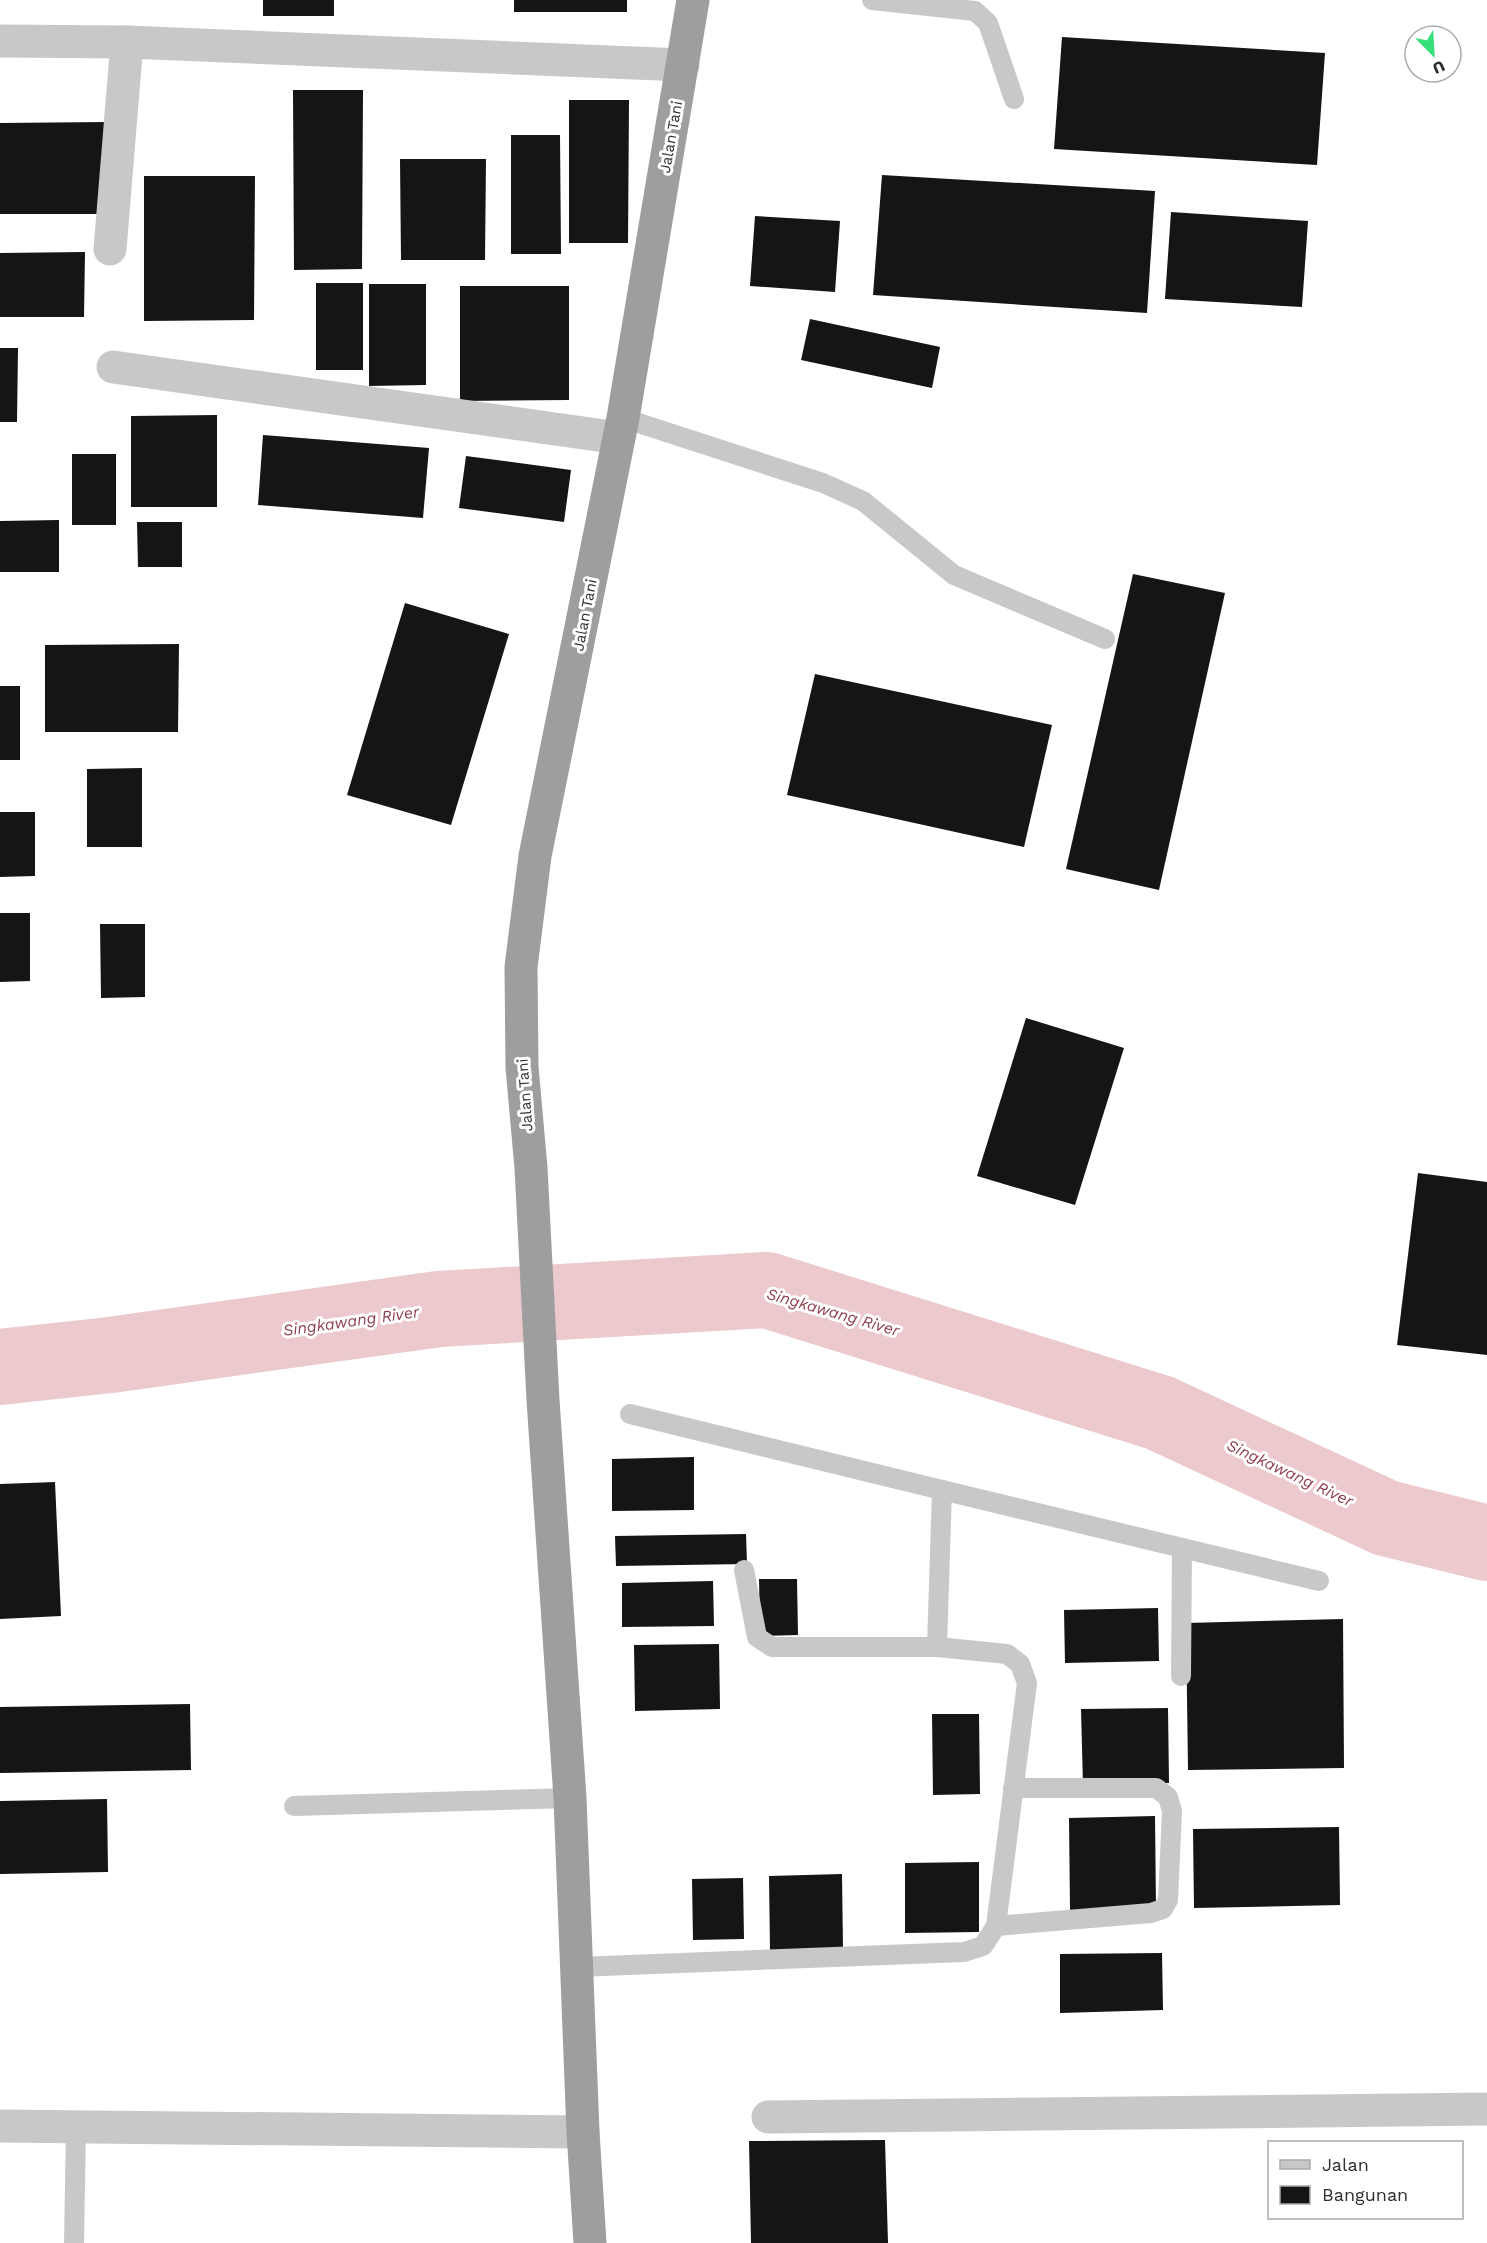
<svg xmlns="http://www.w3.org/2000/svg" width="1487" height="2243" font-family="'Work Sans',sans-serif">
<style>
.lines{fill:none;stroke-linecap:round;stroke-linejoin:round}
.river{stroke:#ebc9cd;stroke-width:76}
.building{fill:#151515}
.service{stroke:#c8c8c8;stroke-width:20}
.minor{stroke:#c8c8c8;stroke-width:33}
.trunk{stroke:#9e9e9e;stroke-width:33}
.labels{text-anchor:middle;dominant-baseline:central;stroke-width:6;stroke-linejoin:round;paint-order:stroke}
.street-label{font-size:15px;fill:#2e2e2e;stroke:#fff}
.water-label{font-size:16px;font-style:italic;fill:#8e3f49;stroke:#fff}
</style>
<rect width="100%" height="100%" fill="#fff"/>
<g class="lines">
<!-- river -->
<polyline class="river" points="0,1367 110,1355 439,1309 767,1290 1160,1413 1386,1518 1487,1543"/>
</g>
<!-- building -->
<g class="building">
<rect x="263" y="0" width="71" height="16"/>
<rect x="514" y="0" width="113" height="12"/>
<polygon points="1062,37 1325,53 1317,165 1054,149"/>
<polygon points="293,90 363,90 362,269 294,270"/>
<polygon points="569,100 629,100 628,243 569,243"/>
<polygon points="106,122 106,214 0,214 0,123"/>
<polygon points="511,135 560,135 561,254 511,254"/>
<polygon points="400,159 486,159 485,260 401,260"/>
<polygon points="882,175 1155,191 1147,313 873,295"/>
<polygon points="144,176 255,176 254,320 144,321"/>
<polygon points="1171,212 1308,221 1302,307 1165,299"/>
<polygon points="755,216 840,221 835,292 750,286"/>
<polygon points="85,252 84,317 0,317 0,253"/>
<rect x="316" y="283" width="47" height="87"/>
<polygon points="369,284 426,284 426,385 369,386"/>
<polygon points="460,286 569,286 569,400 460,401"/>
<polygon points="810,319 940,347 932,388 801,360"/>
<polygon points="0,348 18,348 17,422 0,422"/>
<polygon points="217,415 217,507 131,507 131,416"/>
<polygon points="263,435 429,448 423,518 258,505"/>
<rect x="72" y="454" width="44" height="71"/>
<polygon points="466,456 571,470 564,522 459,508"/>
<polygon points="59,520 59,572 0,572 0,521"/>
<polygon points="137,522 182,522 182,567 138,567"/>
<polygon points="1133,574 1225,593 1159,890 1066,869"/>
<polygon points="405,603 509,634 451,825 347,795"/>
<polygon points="179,644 178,732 45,732 45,645"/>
<polygon points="815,674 1052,725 1024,847 787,795"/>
<rect x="0" y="686" width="20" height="74"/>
<polygon points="142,768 142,847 87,847 87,769"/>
<polygon points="0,812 35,812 35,876 0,877"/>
<polygon points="0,913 30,913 30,981 0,982"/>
<polygon points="100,924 145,924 145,997 101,998"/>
<polygon points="1026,1018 1124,1048 1075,1205 977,1176"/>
<polygon points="1418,1173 1487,1182 1487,1355 1397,1345"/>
<polygon points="694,1457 694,1510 612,1511 612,1459"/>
<polygon points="55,1482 61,1616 0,1619 0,1484"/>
<polygon points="746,1534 747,1564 616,1566 615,1536"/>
<polygon points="759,1579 797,1579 798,1635 760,1636"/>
<polygon points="713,1581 714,1626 622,1627 622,1583"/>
<polygon points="1158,1608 1159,1661 1065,1663 1064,1610"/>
<polygon points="1343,1619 1344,1768 1188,1770 1186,1623"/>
<polygon points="719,1644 720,1709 635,1711 634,1645"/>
<polygon points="190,1704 191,1770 0,1773 0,1707"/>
<polygon points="1168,1708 1169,1783 1083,1785 1081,1709"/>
<polygon points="932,1714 979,1714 980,1794 933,1795"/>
<polygon points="107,1799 108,1872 0,1874 0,1801"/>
<polygon points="1155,1816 1156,1909 1070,1910 1069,1818"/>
<polygon points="1339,1827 1340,1905 1194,1908 1193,1829"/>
<polygon points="979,1862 979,1932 905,1933 905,1863"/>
<polygon points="842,1874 843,1949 770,1951 769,1876"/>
<polygon points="743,1878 744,1939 693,1940 692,1879"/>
<polygon points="1162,1953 1163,2010 1060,2013 1060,1954"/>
<polygon points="885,2140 888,2243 751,2243 749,2141"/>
</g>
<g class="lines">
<!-- service -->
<g class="service">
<polyline points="872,0 975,11 988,23 1014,99"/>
<polyline points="623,418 823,483 863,501 954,575 1105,639"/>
<polyline points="630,1414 942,1490"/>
<polyline points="744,1570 757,1637 772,1647 937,1647"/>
<polyline points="1181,1676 1182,1548"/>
<polyline points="294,1806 570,1798"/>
<polyline points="996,1926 1151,1913 1163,1909 1168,1900 1172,1811 1168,1797 1156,1788 1013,1788"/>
<polyline points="577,1967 964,1952 983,1946 996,1926 1027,1683 1020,1664 1007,1654 937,1647 942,1490 1319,1581"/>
<polyline points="74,2243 76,2127"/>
</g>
<!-- minor -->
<g class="minor">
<polyline points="0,41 127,42 683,65"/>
<polyline points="110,249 127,42"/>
<polyline points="113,367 619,438"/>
<polyline points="768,2117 1487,2109"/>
<polyline points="0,2126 583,2132"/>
</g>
<!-- trunk -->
<polyline class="trunk" points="590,2243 583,2132 570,1798 543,1400 531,1168 522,1067 521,967 535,856 623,418 693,0"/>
</g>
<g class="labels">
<!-- street labels -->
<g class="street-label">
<text transform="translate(671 137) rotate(-80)">Jalan Tani</text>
<text transform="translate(585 615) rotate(-79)">Jalan Tani</text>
<text transform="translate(525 1095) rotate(-94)">Jalan Tani</text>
</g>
<!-- water labels -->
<g class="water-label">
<text transform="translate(833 1312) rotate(16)">Singkawang River</text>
<text transform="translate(351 1321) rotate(-8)">Singkawang River</text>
<text transform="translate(1290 1473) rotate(25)">Singkawang River</text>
</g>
</g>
<!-- legend -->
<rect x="1268" y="2141" width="195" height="78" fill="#ffffff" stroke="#ababab" stroke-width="1.5"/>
<rect x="1280" y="2160" width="30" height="9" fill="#c8c8c8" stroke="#ababab" stroke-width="1.5"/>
<text x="1322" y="2171" font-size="18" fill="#2e2e2e">Jalan</text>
<rect x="1280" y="2186" width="30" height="18" fill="#151515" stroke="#ababab" stroke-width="1.5"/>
<text x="1322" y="2201" font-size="18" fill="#2e2e2e">Bangunan</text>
<!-- north arrow -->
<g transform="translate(1433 54) rotate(156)"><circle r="28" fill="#ffffff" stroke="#ababab" stroke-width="1.5"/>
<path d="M0-4.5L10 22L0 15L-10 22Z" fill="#36e07b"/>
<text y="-9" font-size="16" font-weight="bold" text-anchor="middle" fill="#2e2e2e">U</text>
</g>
</svg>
